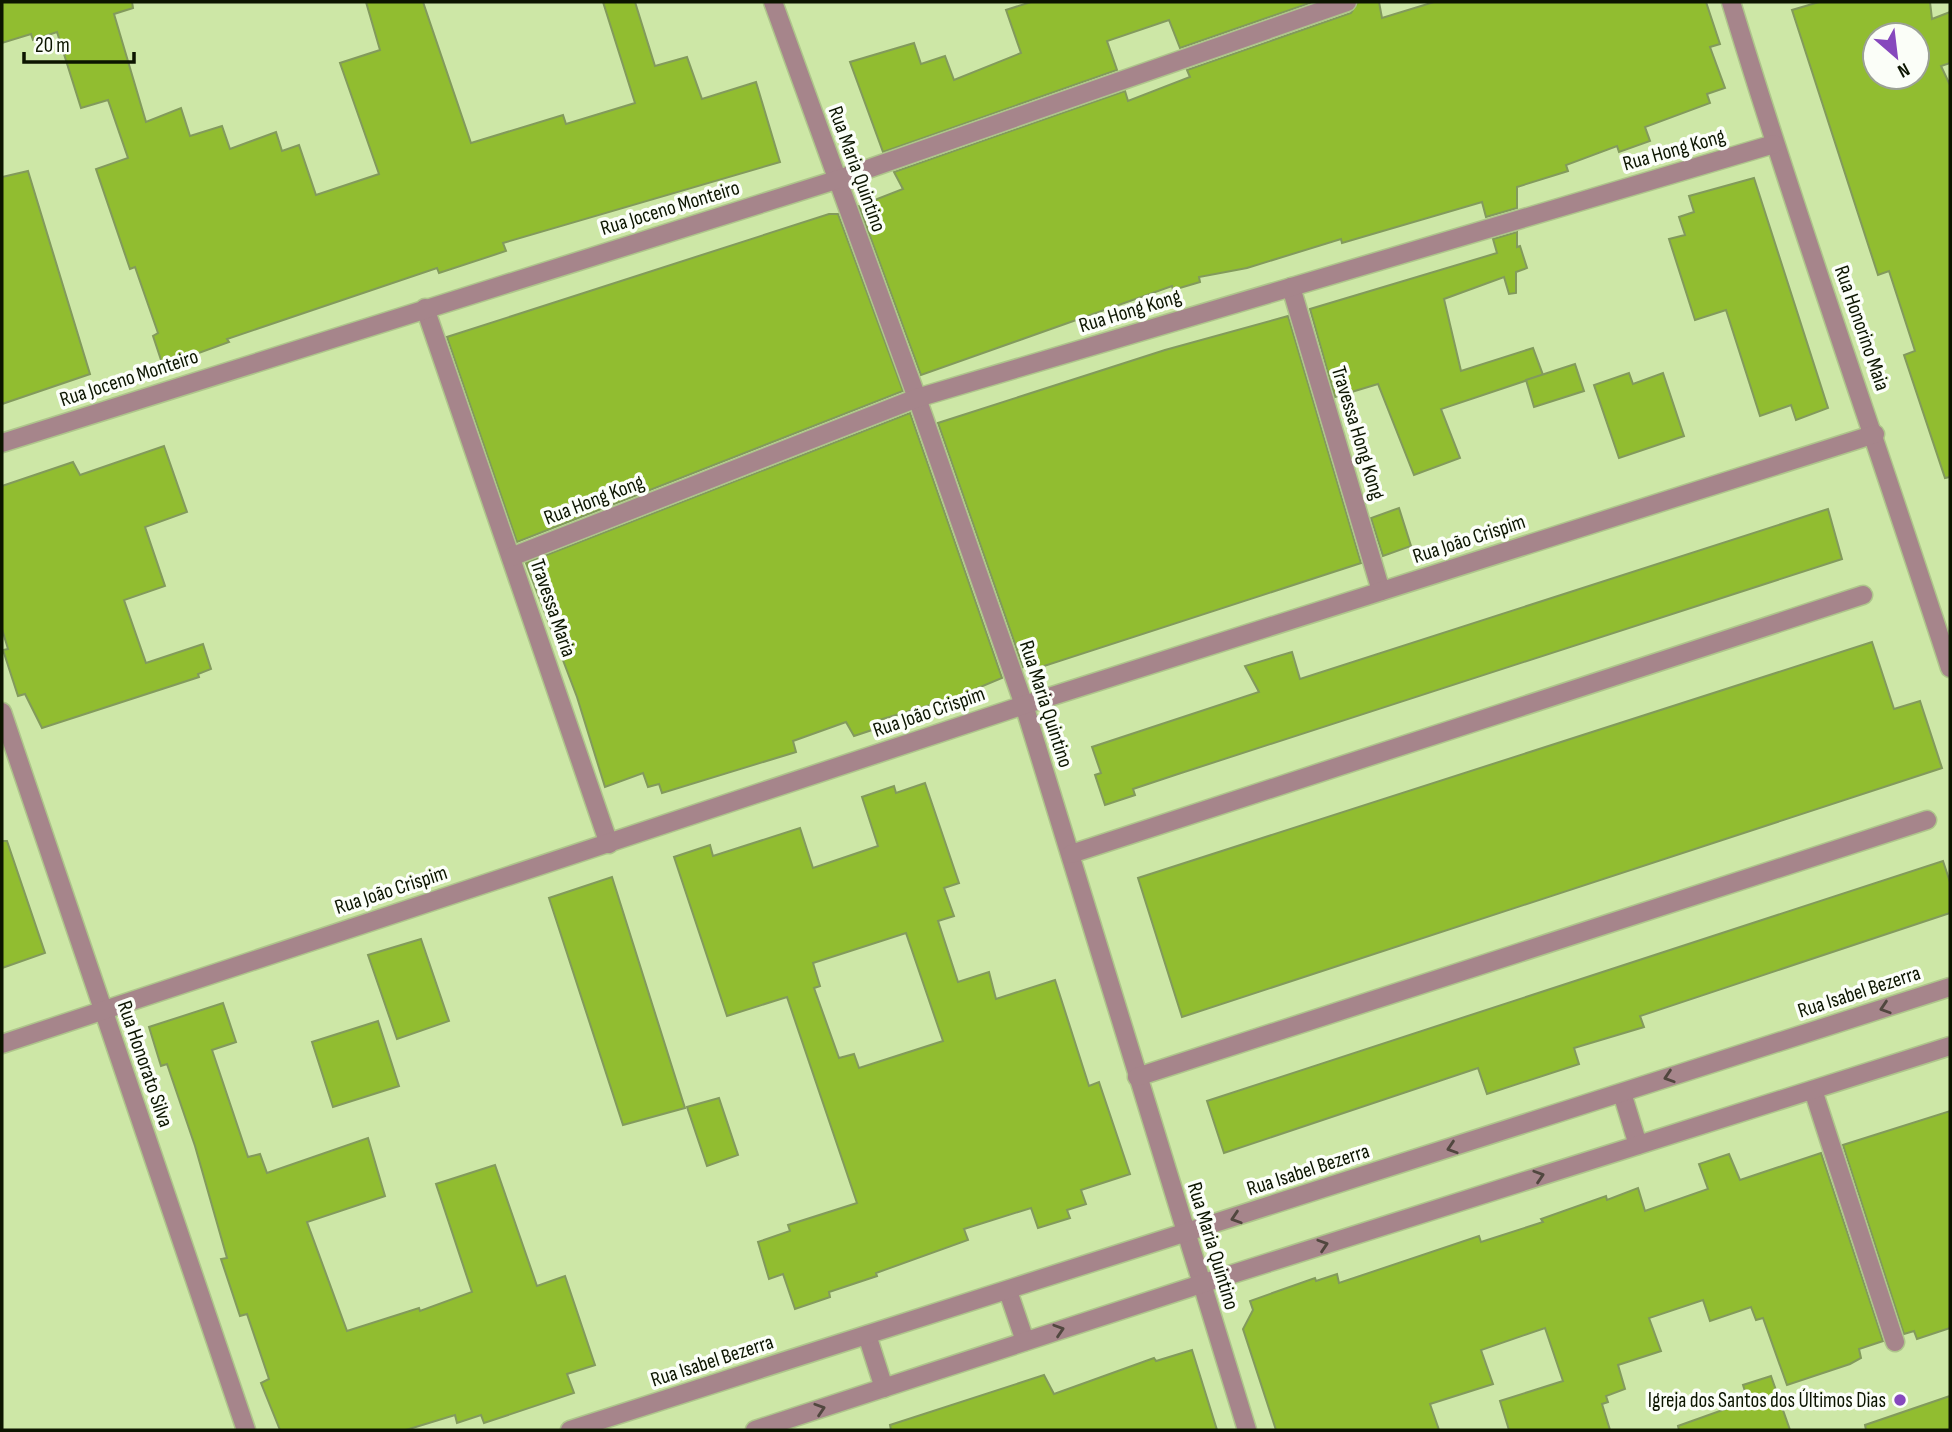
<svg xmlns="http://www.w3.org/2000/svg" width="1952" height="1432" font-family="'Sofia Sans Condensed',sans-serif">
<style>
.building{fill:#91bd30;stroke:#829a5c;stroke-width:2;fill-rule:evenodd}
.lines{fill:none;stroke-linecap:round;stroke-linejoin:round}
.lane-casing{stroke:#aec58b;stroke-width:21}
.street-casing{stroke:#aec58b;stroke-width:21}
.lane{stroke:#a6858b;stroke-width:18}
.street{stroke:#a6858b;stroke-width:18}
.oneway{stroke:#51473f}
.poi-dot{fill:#8648bd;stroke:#fbfef8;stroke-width:2.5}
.labels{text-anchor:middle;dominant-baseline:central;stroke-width:7;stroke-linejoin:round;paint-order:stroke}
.street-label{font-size:21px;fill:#0c1500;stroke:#fbfef8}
.poi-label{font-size:21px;fill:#0c1500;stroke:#fbfef8;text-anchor:end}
</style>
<rect width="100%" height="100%" fill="#cde7a6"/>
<!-- building -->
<g class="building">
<polygon points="2,2 132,2 133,8 114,14 146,122 181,108 190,136 222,126 230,149 276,132 282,151 299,145 316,195 379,174 340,63 380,50 366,2 423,2 471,143 563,115 566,124 635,103 603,2 635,2 655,66 687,57 702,99 756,82 780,162 503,243 506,251 439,273 437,268 227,339 229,342 163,366 153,336 158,333 135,267 130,269 96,169 128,158 108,100 81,108 57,32 33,40 31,34 2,43"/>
<polygon points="1031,2 1313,2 1180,48 1169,20 1107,41 1117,70 883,152 850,62 914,43 921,64 945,56 954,80 1021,53 1006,10"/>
<polygon points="1358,2 1379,2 1382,18 1434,2 1706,2 1720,44 1710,47 1725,88 1707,94 1710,103 1645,127 1650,141 1619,152 1617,146 1566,165 1568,171 1517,187 1517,208 1486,217 1482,202 1342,243 1341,239 1247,268 1199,277 1200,282 1173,290 1172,286 921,375 859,206 903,189 894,172 1125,91 1128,101 1190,77 1187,70 1351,13"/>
<path d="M1819,2H1930L1932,19L1950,12V63L1941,66L1950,85V477L1945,478L1904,355L1915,351L1889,271L1878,275L1792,10ZM1875,35H1917V77H1875Z"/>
<polygon points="28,171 90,374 2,404 2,177"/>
<polygon points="1754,178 1828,408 1796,420 1791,405 1760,416 1726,310 1695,320 1669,239 1685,235 1679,217 1694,212 1689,196"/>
<polygon points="829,214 838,214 903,391 517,542 447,337"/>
<polygon points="1517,232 1517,247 1520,246 1527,268 1516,272 1516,293 1509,294 1504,277 1444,299 1461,371 1533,348 1543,375 1441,409 1460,458 1414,475 1378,384 1335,397 1310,309 1497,253 1493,239"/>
<polygon points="1288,316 1361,563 1038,668 1036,660 1023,667 938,423 1165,350"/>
<polygon points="1575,364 1584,391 1534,407 1526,380"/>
<polygon points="1629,373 1633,384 1663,373 1684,436 1619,458 1594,385"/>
<polygon points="910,413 1002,678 954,698 876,721 878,728 854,736 846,722 793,741 796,752 662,793 659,784 648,787 643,773 605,787 577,697 526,563"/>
<polygon points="164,446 187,512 145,527 165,586 124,600 146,663 203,644 211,669 198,674 199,677 42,728 25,694 18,696 3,650 8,649 2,629 2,486 73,462 80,475"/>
<polygon points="1399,508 1411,546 1383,556 1371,518"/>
<polygon points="1828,509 1842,559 1178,774 1133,789 1135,795 1105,805 1095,775 1101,773 1092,747 1259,692 1245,666 1292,652 1300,679"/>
<polygon points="1872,642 1894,709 1920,701 1942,768 1182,1017 1138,878"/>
<path d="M925,783L959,883L944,888L954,916L938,921L958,982L989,972L996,999L1055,980L1089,1086L1099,1082L1130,1174L1081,1190L1086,1204L1067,1210L1070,1218L1038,1228L1031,1208L964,1229L968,1240L876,1273L877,1276L829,1292L830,1297L795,1309L783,1274L769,1279L758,1242L790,1231L788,1225L857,1203L787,997L727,1016L674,857L710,845L713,856L800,828L813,868L878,846L862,797L894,786L896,793ZM906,933L943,1041L859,1068L854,1054L839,1058L814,988L820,986L813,963Z"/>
<polygon points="2,841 7,841 45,953 2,968"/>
<polygon points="1943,861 1950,882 1950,913 1640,1016 1644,1027 1574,1048 1579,1064 1487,1094 1478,1068 1224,1153 1207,1101"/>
<polygon points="612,877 685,1108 623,1125 549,898"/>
<polygon points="421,939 449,1021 397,1039 368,955"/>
<polygon points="223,1003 236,1042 212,1050 248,1157 260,1154 267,1173 368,1138 385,1196 307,1222 347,1331 419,1308 420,1311 472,1292 436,1184 495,1165 537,1286 565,1276 595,1365 567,1374 574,1393 484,1423 481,1415 457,1423 455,1415 406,1430 280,1430 261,1383 269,1379 247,1314 240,1316 221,1259 227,1258 195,1146 167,1064 161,1066 149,1027"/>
<polygon points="378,1021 399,1086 333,1107 312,1042"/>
<polygon points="719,1098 738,1155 707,1166 687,1107"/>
<polygon points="1950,1111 1950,1328 1917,1339 1914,1331 1904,1334 1843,1145"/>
<polygon points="1821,1153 1883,1341 1859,1349 1861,1358 1850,1364 1787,1385 1763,1318 1756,1320 1751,1307 1710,1321 1703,1300 1649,1318 1661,1351 1618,1365 1625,1389 1606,1396 1608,1402 1602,1404 1610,1430 1509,1430 1500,1401 1563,1381 1545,1328 1481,1350 1493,1384 1430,1404 1439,1430 1276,1430 1243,1329 1253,1310 1250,1301 1315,1278 1316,1281 1337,1274 1339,1283 1479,1236 1481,1242 1543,1222 1541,1219 1606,1196 1607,1200 1638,1188 1645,1211 1708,1189 1699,1164 1729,1154 1740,1180"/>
<polygon points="1192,1350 1217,1430 891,1430 890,1425 1044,1375 1054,1394 1154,1358 1156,1361"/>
<polygon points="1771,1376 1790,1430 1679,1430 1678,1426 1748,1401 1743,1385"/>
<polygon points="1950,1396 1950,1430 1866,1430 1865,1425"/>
</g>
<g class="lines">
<!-- lane casing -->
<g class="lane-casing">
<g id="lane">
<polyline points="1291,287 1381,591"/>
<polyline points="425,308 609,844"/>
</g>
</g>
<!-- street casing -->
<g class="street-casing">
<g id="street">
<polyline points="773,2 917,398 1024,705 1247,1430"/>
<path d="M1731,2C1799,225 1878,446 1950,668"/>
<polyline points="2,443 836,180 1347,2"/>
<polyline points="511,557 917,398 1774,144"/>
<polyline points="2,712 246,1430"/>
<polyline points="1071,854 1863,595"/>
<polyline points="2,1044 1024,705 1875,434"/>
<polyline points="1137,1077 1927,820"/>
<polyline points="1813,1090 1895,1342"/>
<polyline points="1622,1093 1638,1145"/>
<polyline points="1008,1291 1025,1341"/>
<polyline points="867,1335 884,1388"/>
<polyline points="570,1430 1950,987"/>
<polyline points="755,1430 1201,1284 1950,1046"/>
</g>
</g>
<!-- lane -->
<use href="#lane" class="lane"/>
<!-- street -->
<use href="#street" class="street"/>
</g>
<!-- one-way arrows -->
<defs><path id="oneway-chevron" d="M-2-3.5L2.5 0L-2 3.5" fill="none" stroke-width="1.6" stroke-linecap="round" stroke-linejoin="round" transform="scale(1.75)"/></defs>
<g class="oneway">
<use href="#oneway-chevron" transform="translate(1885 1008) rotate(162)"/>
<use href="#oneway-chevron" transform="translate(1669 1077) rotate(162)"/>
<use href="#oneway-chevron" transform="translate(1452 1148) rotate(162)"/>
<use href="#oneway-chevron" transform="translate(1539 1176) rotate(-18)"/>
<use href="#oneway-chevron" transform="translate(1236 1218) rotate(162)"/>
<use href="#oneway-chevron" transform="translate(1323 1245) rotate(-18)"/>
<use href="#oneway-chevron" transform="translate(1059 1330) rotate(-18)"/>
<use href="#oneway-chevron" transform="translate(820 1409) rotate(-18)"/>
</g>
<!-- markers -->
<circle class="poi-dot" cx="1900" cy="1400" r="7"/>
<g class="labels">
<!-- street labels -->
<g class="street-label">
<text transform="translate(1674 150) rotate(-16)">Rua Hong Kong</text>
<text transform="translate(857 169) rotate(70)">Rua Maria Quintino</text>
<text transform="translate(670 208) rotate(-17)">Rua Joceno Monteiro</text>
<text transform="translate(1130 311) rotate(-17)">Rua Hong Kong</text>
<text transform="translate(1862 328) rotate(71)">Rua Honorino Maia</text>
<text transform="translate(129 378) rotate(-18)">Rua Joceno Monteiro</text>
<text transform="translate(1358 433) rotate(73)">Travessa Hong Kong</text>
<text transform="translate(594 500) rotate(-21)">Rua Hong Kong</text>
<text transform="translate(1469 539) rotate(-18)">Rua João Crispim</text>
<text transform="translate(553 608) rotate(71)">Travessa Maria</text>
<text transform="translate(1046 704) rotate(72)">Rua Maria Quintino</text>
<text transform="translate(929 712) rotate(-19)">Rua João Crispim</text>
<text transform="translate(391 890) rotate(-18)">Rua João Crispim</text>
<text transform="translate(1859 992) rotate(-18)">Rua Isabel Bezerra</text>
<text transform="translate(145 1064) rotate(71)">Rua Honorato Silva</text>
<text transform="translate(1308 1170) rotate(-18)">Rua Isabel Bezerra</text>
<text transform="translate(1213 1246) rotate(73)">Rua Maria Quintino</text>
<text transform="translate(712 1361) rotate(-18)">Rua Isabel Bezerra</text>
</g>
<!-- poi labels -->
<g class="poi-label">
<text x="1886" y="1400">Igreja dos Santos dos Últimos Dias</text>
</g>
</g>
<!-- border -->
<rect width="1952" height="1432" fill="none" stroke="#0c1500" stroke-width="7"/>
<!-- north arrow -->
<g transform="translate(1896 56) rotate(152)"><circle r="33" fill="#fbfef8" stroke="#9ba195" stroke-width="2"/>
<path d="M0-5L12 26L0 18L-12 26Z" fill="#8648bd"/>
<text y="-10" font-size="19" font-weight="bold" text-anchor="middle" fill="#0c1500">N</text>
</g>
<!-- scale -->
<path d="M24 52v10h110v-10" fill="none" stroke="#0c1500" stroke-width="3.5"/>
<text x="35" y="52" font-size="21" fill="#0c1500" stroke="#fbfef8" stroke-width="5" paint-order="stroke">20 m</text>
</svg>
